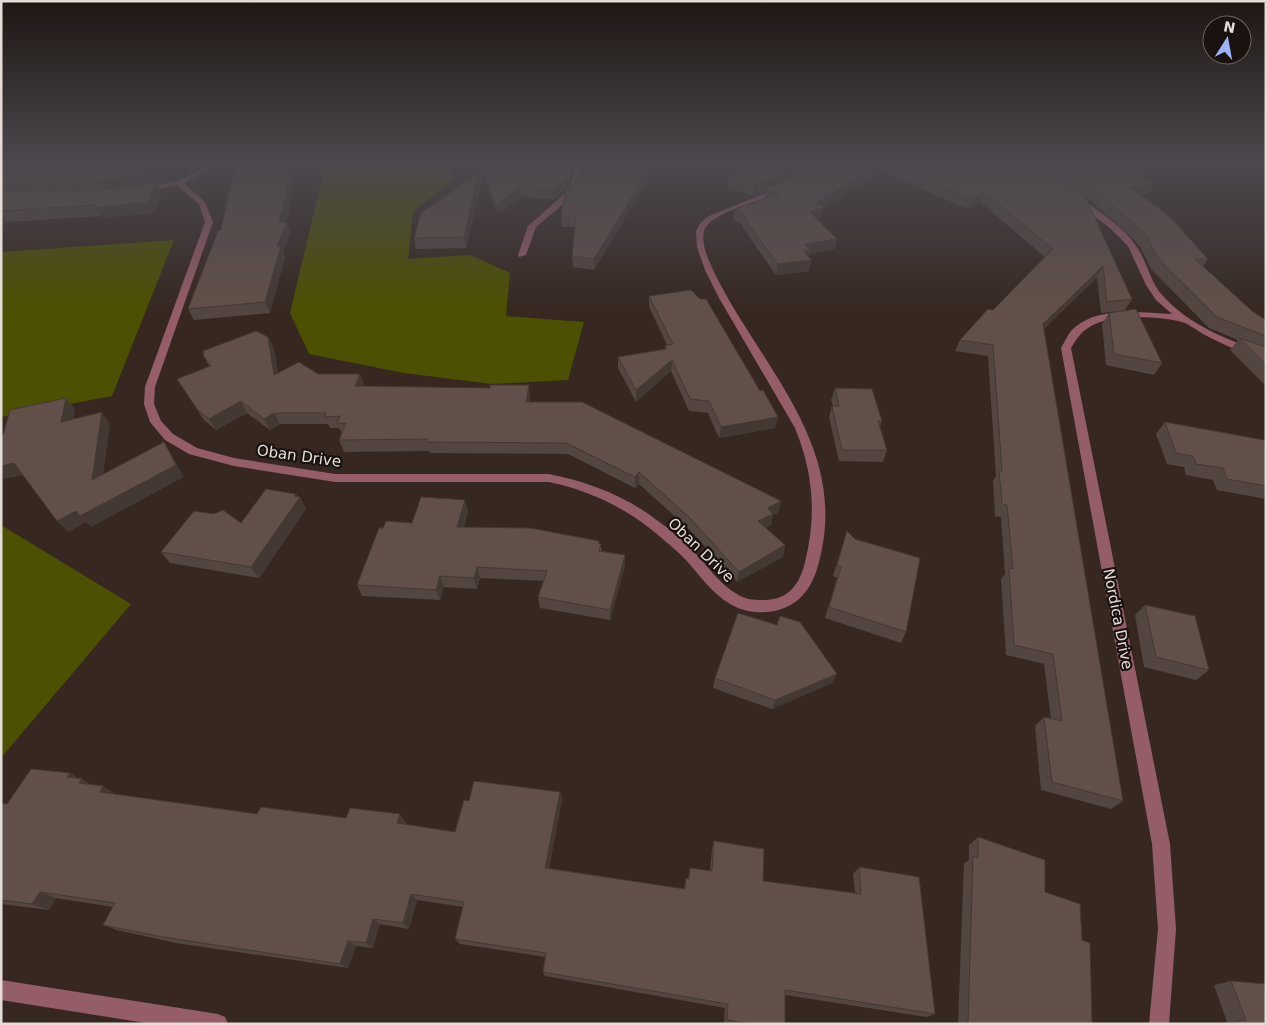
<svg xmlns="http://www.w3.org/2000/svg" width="1267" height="1025" font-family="'DejaVu Sans',sans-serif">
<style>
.green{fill:#4d4f01}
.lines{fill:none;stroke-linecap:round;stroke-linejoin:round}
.minor{fill:#955d67;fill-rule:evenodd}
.wall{fill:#53453f}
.shaded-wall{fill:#443833}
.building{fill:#615049;stroke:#443833}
.labels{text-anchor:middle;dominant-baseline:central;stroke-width:4.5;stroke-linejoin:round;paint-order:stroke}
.street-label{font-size:15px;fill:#e5dbd7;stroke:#19120f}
</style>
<rect width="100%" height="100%" fill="#362821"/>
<!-- green -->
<g class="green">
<polygon points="321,165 449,165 454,180 413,211 408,259 470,255 510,273 506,316 584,322 568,380 492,384 404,373 309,354 290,313 323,174"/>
<polygon points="174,240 112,396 1,417 1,252"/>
<polygon points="1,525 131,604 1,758"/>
</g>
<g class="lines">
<!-- minor -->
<g class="minor">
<path d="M207,165H216L184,183L205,202L213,222L155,387L154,404L161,421L173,434L197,448L234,458L335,474H549C585,481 620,494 650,515C665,526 681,538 694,552C708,566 719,584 737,594C744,599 753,600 762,600C787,601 800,585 805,562C817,515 813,472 795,428L719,298L705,270L697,247L696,231L701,222L709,216L775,189H781V193C765,199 709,213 704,231C700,246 712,267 718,280C768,376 854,454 816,572C806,601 785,614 755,612C722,609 705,581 685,559C675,549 663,539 652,530C622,506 587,490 549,482H335L234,466L189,454L165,440L150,422L144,404L145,387L205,222L199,204L177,185L145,192L141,190L182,179Z"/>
<polygon points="576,165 584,165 578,186 568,200 536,227 526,255 519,257 518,255 528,226 562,196 570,186"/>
<path d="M1075,198H1081C1100,213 1125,227 1138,249C1148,264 1150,282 1163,296C1189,325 1229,341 1266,353V359C1245,354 1224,345 1205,335C1197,331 1187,322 1178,321C1156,316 1107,314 1088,328C1080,333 1076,340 1071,348L1170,844L1176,929L1169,1024H1149L1158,929L1152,844L1061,348C1064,343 1067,336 1071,331C1096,305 1140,313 1172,314L1156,300L1146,285L1128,246L1110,228L1075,202Z"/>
<polygon points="1,980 218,1014 225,1017 228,1024 152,1024 1,1000"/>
</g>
</g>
<!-- wall -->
<g class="wall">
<polygon points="1,165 162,182 158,183 162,191 154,213 101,218 100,216 7,222 1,226"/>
<polygon points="235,165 295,165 289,211 286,222 291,232 283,253 285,257 270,313 194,320 188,309 221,230"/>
<polygon points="490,165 574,165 568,185 554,200 522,196 498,215 485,179 484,169"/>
<polygon points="657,165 594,270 573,267 572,256 575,227 562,227 561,217"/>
<polygon points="811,165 1127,165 1144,173 1142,177 1154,183 1148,193 1140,195 1208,259 1203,266 1252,311 1266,320 1266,386 1230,350 1238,340 1209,328 1151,269 1141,248 1132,238 1091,201 1085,198 1132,299 1125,310 1162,363 1154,375 1106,365 1102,324 1109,313 1121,311 1101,313 1097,277 1044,329 1123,801 1111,809 1041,790 1035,726 1044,717 1051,719 1044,664 1006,655 1001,579 1005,574 1001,517 995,516 993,481 996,476 988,356 955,351 960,340 993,310 1045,257 980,202 967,209 882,171 823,208 821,217 817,219 837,239 835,249 809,254 809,257 811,260 809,271 776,275 743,228 743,225 733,219 735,209 764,199 765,191 753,196 728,187 729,177 796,173 780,183 797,176"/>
<polygon points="481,183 466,248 416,249 414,238"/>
<polygon points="649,296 775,428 719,438 708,413 689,411 671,371 636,402 618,368 618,357 665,349 665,346 667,345 649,307"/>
<polygon points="268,337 274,349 278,373 318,374 364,385 364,386 530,397 529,402 779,512 773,515 771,525 765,528 785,545 783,557 737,582 690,530 639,484 635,488 568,454 430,453 429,451 344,452 339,440 342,433 339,428 330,428 328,424 280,424 270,430 247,413 216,430 204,420 177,379 209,366 203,355"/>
<polygon points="835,388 882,421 880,426 887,450 883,462 839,461 829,417 832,406 833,406 831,400"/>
<polygon points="1165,422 1266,442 1266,499 1217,490 1213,480 1186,475 1184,467 1167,464 1156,434"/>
<polygon points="296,494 306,509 259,578 170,563 161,552 241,523"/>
<polygon points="468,511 464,527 599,541 602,551 625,555 625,566 610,620 540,608 538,597 544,581 480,578 477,589 444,587 440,600 362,596 357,585 412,523"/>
<polygon points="847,531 906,632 901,643 825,618 837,578 833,576"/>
<polygon points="1145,605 1209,670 1196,680 1144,667 1135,615"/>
<polygon points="715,678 832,683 772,709 713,688"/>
<polygon points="70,773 78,778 82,779 91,785 103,786 115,794 257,814 346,818 406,822 405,825 455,832 469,801 560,792 562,800 549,868 684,889 686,878 688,879 690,868 710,871 712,849 714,841 763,881 855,893 853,874 859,867 935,1014 926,1017 785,995 785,1024 730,1024 724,1023 725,1008 545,976 543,972 546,957 460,944 455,939 463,907 417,900 409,929 380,924 373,948 356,946 348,968 176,943 117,930 103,925 113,907 56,898 49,910 1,904 1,803 7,804"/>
<polygon points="978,837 1045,892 1082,940 1092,1024 958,1024 964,863 969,860 969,845"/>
<polygon points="1231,981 1266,1024 1219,1024 1227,1022 1214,985"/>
</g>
<!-- shaded-wall -->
<g class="shaded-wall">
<polygon points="290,165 295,165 289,211 284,230 287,222 291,232 283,253 285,257 270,313 265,302 277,247 279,222"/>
<polygon points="571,165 574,165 568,185 554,200 553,190"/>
<polygon points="651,165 657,165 594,270 594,259"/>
<polygon points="795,165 798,165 796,173 774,187 765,189 765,191 753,196 754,185"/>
<polygon points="878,165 883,165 882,171 823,208 821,217 808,223 810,212 816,203"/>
<polygon points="157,172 162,182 158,183 162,191 154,213 101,218 95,208 107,192 101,181"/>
<polygon points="479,173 481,183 466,248 464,237"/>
<polygon points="1154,183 1148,193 1125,198 1131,188"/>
<polygon points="521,186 522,196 498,215 496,205"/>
<polygon points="984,192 980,202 967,209 971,198"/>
<polygon points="1,213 7,222 2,226 1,225"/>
<polygon points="837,239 835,249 809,254 808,260 811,260 809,271 776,275 778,264 805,244"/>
<polygon points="1103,266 1097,277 1037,336 1043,324"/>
<polygon points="268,337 274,349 280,386 274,375"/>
<polygon points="672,360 671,371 636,402 636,390"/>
<polygon points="360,374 364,385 359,398 355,386"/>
<polygon points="529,385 530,397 528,413 526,402"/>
<polygon points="66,398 75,409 71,433 61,422"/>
<polygon points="241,401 247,413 216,430 209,419"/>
<polygon points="102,412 110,424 101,491 92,480"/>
<polygon points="274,413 280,424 270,430 264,419"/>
<polygon points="778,417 775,428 719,438 721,427"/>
<polygon points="164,442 171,454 184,477 91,527 86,522 68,532 57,521"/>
<polygon points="14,463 25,475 4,479 1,476 1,466"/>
<polygon points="639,472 639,484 635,488 635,477"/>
<polygon points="296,494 299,500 300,497 306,509 259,578 251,567"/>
<polygon points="465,500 468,511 460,538 457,527"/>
<polygon points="781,501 779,512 773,515 771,525 756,533 758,521 768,508"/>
<polygon points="785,545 783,557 737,582 739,572"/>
<polygon points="625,555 625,566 610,620 610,610"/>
<polygon points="477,567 480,578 477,589 474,578"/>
<polygon points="440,576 444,587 440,600 436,590"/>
<polygon points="837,674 832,683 772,709 775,700"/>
<polygon points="70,773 81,780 82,779 95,787 93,791 67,777"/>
<polygon points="103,786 116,795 100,792"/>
<polygon points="560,792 562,800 548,874 545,868"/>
<polygon points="400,814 406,822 403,831 397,823"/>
<polygon points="40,892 56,898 49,910 32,904"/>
<polygon points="411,894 417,900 409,929 403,923"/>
<polygon points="373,919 380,924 373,948 366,943"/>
<polygon points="348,941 356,946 348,968 340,964"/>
</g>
<!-- building -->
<g class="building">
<polygon points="1,165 66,165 157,172 101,181 1,185"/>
<polygon points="235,165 290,165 285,200 279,222 287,222 277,247 281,246 265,302 188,309 218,231 221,230"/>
<polygon points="490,165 571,165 568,175 553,190 521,186 496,205 484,169"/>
<polygon points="582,165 651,165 594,259 572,256 576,217 561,217 565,194 579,177"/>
<polygon points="750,165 795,165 775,177 754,185 729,177"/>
<polygon points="811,165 878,165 816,203 824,207 810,212 837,239 805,244 810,250 804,251 811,260 778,264 744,218 747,217 735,209 780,194 765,189 797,176"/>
<polygon points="893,165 1033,165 1034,172 1070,185 1085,196 1132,299 1107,302 1103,266 1043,324 1123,801 1052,782 1044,717 1062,721 1053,654 1014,645 1009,568 1013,569 1007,505 1002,504 999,470 1002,471 993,345 960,340 988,309 993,310 1053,249 984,192 971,198"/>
<polygon points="1040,165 1127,165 1144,173 1137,175 1154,183 1131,188 1169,216 1208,259 1195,259 1252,311 1266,320 1266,336 1217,317 1158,258 1147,237 1138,227 1096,191 1063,171 1047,166"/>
<polygon points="479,173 464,237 414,238 421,213"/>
<polygon points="157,181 148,202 95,208 96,205 1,211 1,192 84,191 129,187"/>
<polygon points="691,290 700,299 706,299 760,391 763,390 778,417 721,427 709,401 690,399 672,360 636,390 618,357 667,349 665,346 673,344 649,296"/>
<polygon points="1136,309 1162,363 1114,354 1109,313"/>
<polygon points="256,331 268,337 274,375 299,362 318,374 360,374 355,386 490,388 490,385 529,385 526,402 582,402 781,501 768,508 773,514 758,521 785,545 739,572 691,519 639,472 635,477 566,443 427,442 427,439 339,440 346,423 337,423 340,416 325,417 326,413 274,413 264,419 241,401 209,419 197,409 177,379 211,366 203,355 204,354 203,351"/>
<polygon points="1239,338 1266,347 1266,365"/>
<polygon points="835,388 872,389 882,421 878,421 887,450 842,450 832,406 839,406"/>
<polygon points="66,398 61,422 102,412 92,480 164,442 176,465 80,516 76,511 57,521 14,463 1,466 1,435 3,435 10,410"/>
<polygon points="1165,422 1264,440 1266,442 1266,486 1227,479 1223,468 1196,464 1193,456 1176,453"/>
<polygon points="266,489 296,494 294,496 300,497 251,567 161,552 194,511 214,514 223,510 241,523"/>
<polygon points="421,497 465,500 457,527 530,528 599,541 598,543 601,544 599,551 625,555 610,610 538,597 547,571 477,567 474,578 440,576 436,590 357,585 379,528 383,528 386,521 412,523"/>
<polygon points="847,531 855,539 920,558 906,632 829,607 841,567 837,565"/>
<polygon points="1145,605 1195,616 1209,670 1156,657"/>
<polygon points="738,613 777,625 780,616 800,622 837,674 775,700 715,678"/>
<polygon points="31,769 70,773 67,777 82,779 79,783 103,786 100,792 257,814 261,807 346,818 350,808 400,814 397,823 455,832 464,800 469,801 474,781 560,792 545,868 685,889 686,878 689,879 690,868 712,871 714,841 764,849 763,881 861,894 859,867 919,877 935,1014 785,990 785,1024 750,1024 727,1020 728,1004 543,972 546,953 455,939 464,902 411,894 403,923 373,919 366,943 348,941 340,964 163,937 103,925 115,903 40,892 32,904 1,900 1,803 7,804"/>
<polygon points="978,837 1045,860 1045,892 1080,904 1082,940 1090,943 1092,1024 1051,1024 1049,1023 1049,1024 968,1024 973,856 978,858"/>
<polygon points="1231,981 1266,984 1266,1024 1238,1024 1237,1021 1246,1020"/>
</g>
<!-- sky -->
<linearGradient id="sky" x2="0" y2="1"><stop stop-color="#1e1612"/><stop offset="0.53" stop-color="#4c484e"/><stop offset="1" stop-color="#4c484e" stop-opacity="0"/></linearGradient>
<rect width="1267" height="309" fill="url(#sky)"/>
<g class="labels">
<!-- street labels -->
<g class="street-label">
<text transform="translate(299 456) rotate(8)">Oban Drive</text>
<text transform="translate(701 550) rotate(44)">Oban Drive</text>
<text transform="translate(1118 619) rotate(79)">Nordica Drive</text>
</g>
</g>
<!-- border -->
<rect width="1267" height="1025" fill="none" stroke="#e5dbd7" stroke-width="5"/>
<!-- north arrow -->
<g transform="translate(1227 40) rotate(11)"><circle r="24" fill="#19120f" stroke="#6b625f"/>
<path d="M0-4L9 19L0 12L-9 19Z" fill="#9bb4fd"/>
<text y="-8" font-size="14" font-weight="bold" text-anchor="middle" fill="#e5dbd7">N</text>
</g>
</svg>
